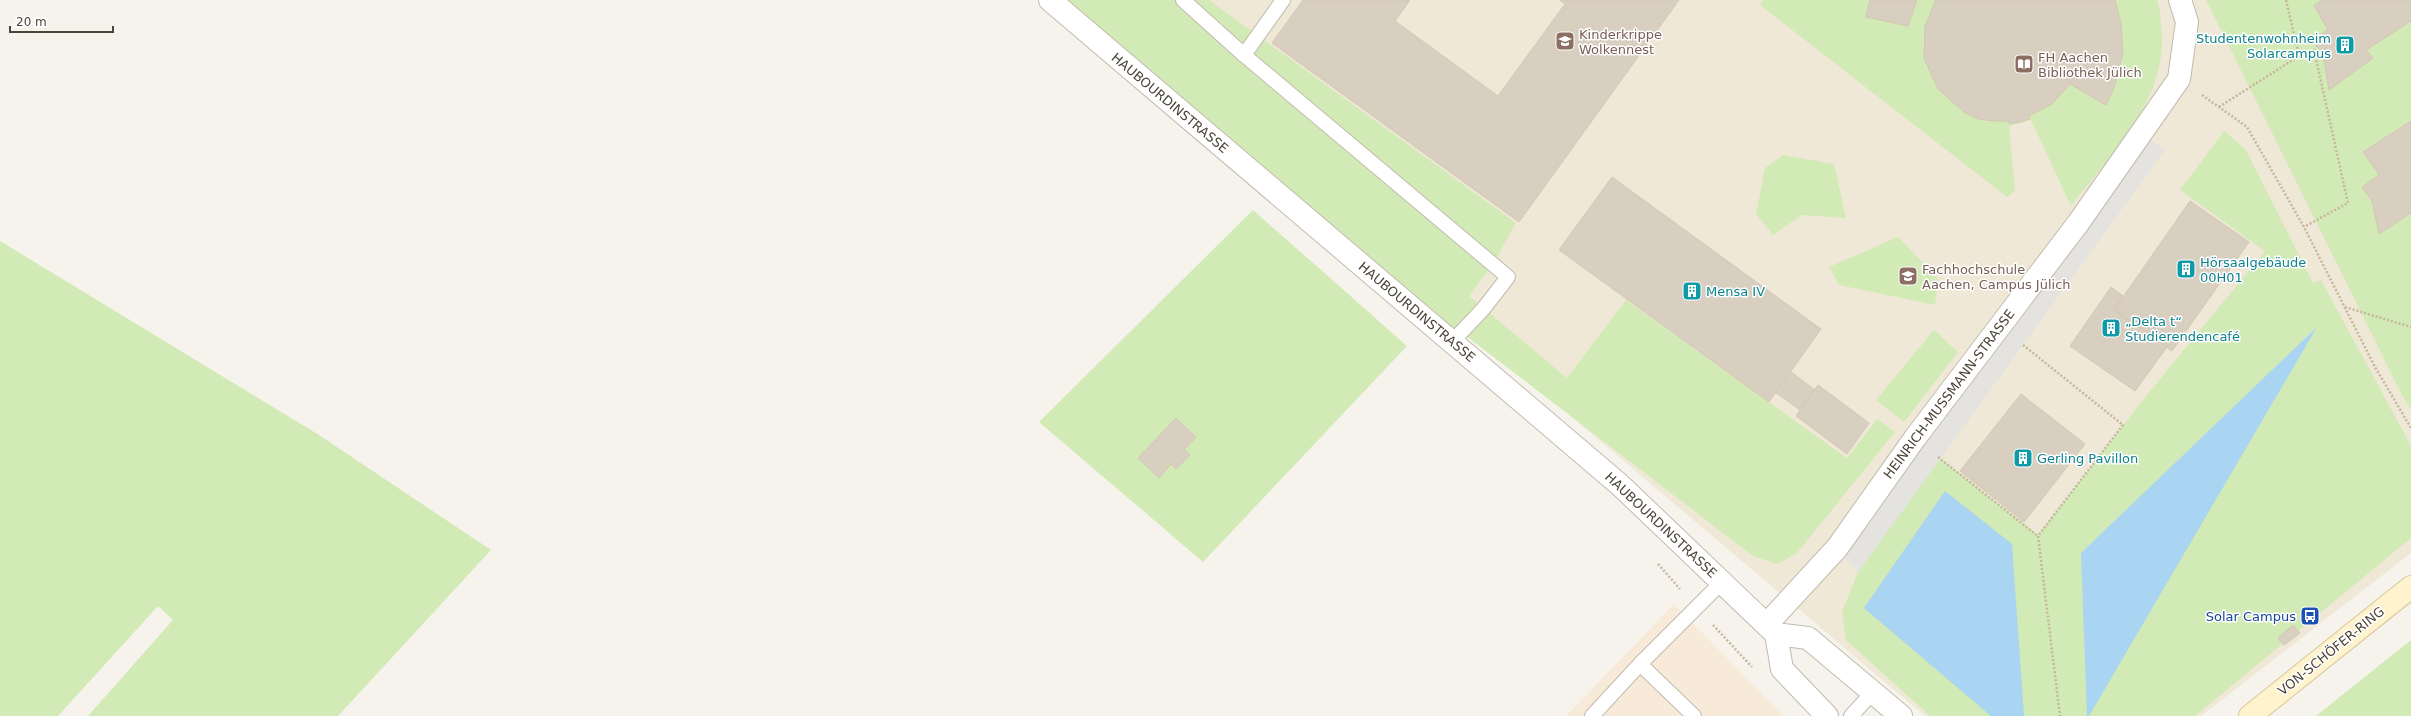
<svg xmlns="http://www.w3.org/2000/svg" width="2411" height="716" font-family="'DejaVu Sans',sans-serif">
<style>
.commercial{fill:#f7ead8}
.education{fill:#efe8d6}
.green{fill:#d2eab5}
.parking{fill:#e5e3e0}
.water{fill:#a9d4f2}
.building{fill:#d8cfc1;stroke:#d3c7b4}
.lines{fill:none;stroke-linecap:round;stroke-linejoin:round}
.lane-casing{stroke:#c2bbae;stroke-width:16}
.street-casing{stroke:#c2bbae;stroke-width:24}
.secondary-casing{stroke:#d6c79b;stroke-width:24}
.path{stroke:#c4b79f;stroke-width:2.5;stroke-dasharray:2 2;stroke-linecap:butt}
.lane{stroke:#fff;stroke-width:14}
.street{stroke:#fff;stroke-width:22}
.secondary{stroke:#fff3cd;stroke-width:22}
.labels{text-anchor:middle;dominant-baseline:central;stroke-width:3;stroke-linejoin:round;paint-order:stroke}
.education-label{font-size:13px;fill:#785e54;stroke:#fff;text-anchor:start}
.culture-label{font-size:13px;fill:#0d838f;stroke:#fff;text-anchor:start}
.street-label{font-size:13px;fill:#4b4439;stroke:#fff}
.transit-label{font-size:13px;fill:#164399;stroke:#fff;text-anchor:end}
</style>
<rect width="100%" height="100%" fill="#f6f3ec"/>
<!-- commercial -->
<polygon class="commercial" points="1674,604 1784,716 1566,716"/>
<!-- education -->
<polygon class="education" points="1079,0 2411,0 2411,553 2201,716 1925,716"/>
<!-- green -->
<g class="green">
<polygon points="1050,0 1209,0 1516,223 1493,264 1469,296 1567,378 1626,300 1847,458 1877,419 1895,432 1797,553 1777,564 1753,556 1461,332 1452,342"/>
<path d="M1763,0H2157C2160,7 2160,16 2161,24C2171,96 2112,153 2071,206L2031,120L2009,126L2015,190L2007,197L1760,5Z"/>
<polygon points="2206,0 2411,0 2411,410 2402,395"/>
<polygon points="2224,131 2246,150 2313,283 2321,280 2411,446 2411,538 2195,716 1930,716 1846,640 1842,612 1858,572 1939,457 2038,535 2143,400 2265,251 2180,190"/>
<polygon points="1783,155 1834,164 1846,218 1802,215 1773,235 1756,214 1765,168"/>
<polygon points="1253,210 1407,346 1203,562 1039,422"/>
<polygon points="1898,237 1938,279 1935,305 1839,285 1829,267"/>
<polygon points="0,241 319,435 491,550 338,716 88,716 173,620 158,606 58,716 0,716"/>
<polygon points="1934,330 1958,352 1904,422 1876,400"/>
<polygon points="2411,640 2411,716 2316,716"/>
</g>
<!-- parking -->
<polygon class="parking" points="2140,132 2165,150 1858,572 1837,548"/>
<!-- water -->
<g class="water">
<polygon points="2317,327 2089,716 2087,716 2081,553"/>
<polygon points="1945,491 2012,544 2024,716 1991,716 1864,608"/>
</g>
<!-- building -->
<g class="building">
<polygon points="1303,0 1410,0 1395,21 1498,96 1565,4 1560,0 1679,0 1519,222 1272,43"/>
<polygon points="1870,0 1917,0 1908,26 1866,17"/>
<polygon points="1936,0 2115,0 2121,23 2123,53 2114,88 2106,105 2070,84 2052,104 2029,116 2030,119 2020,122 2009,124 2009,121 1994,121 1978,119 1964,112 1938,89 1924,58 1925,26"/>
<polygon points="2322,0 2411,0 2411,21 2366,50 2373,58 2329,90 2323,55 2312,40 2328,30 2314,5"/>
<polygon points="2411,121 2411,213 2379,234 2372,201 2362,187 2379,175 2363,152"/>
<polygon points="1612,177 1821,329 1769,402 1559,250"/>
<polygon points="2190,201 2249,242 2172,351 2114,310"/>
<polygon points="2111,287 2123,296 2114,310 2167,347 2135,391 2070,346"/>
<polygon points="1791,372 1815,390 1800,410 1775,392"/>
<polygon points="1818,385 1869,423 1847,454 1796,416"/>
<polygon points="2021,394 2085,444 2024,522 1960,471"/>
<polygon points="1176,418 1196,437 1184,450 1190,455 1176,469 1171,464 1159,478 1138,458"/>
<polygon points="2293,625 2300,633 2284,645 2278,638"/>
</g>
<g class="lines">
<!-- lane casing -->
<g class="lane-casing">
<g id="lane">
<polyline points="1183,0 1244,55 1508,277 1484,308 1452,342"/>
<polyline points="1244,55 1283,0"/>
<polyline points="1592,716 1640,664"/>
<polyline points="1694,716 1640,664 1722,582"/>
<polyline points="1851,716 1873,692"/>
</g>
</g>
<!-- street casing -->
<g class="street-casing">
<g id="street">
<polyline points="1050,0 1620,485 1776,634 1808,638 1901,716"/>
<polyline points="1767,624 1837,548 1915,438 2079,222 2179,79 2187,22 2180,0"/>
<polyline points="1776,634 1782,669 1827,716"/>
</g>
</g>
<!-- secondary casing -->
<g class="secondary-casing">
<polyline id="secondary" points="2250,716 2411,587"/>
</g>
<!-- path -->
<g class="path">
<polyline points="2286,0 2299,56 2314,50 2348,203 2304,227"/>
<polyline points="2202,95 2247,127 2304,227 2375,367 2411,428"/>
<polyline points="2219,107 2299,56"/>
<polyline points="2345,307 2411,327"/>
<polyline points="2023,345 2123,425 2038,536 2060,716"/>
<polyline points="1938,457 2038,536"/>
<polyline points="1658,564 1680,589"/>
<polyline points="1713,625 1752,667"/>
</g>
<!-- lane -->
<use href="#lane" class="lane"/>
<!-- street -->
<use href="#street" class="street"/>
<!-- secondary -->
<use href="#secondary" class="secondary"/>
</g>
<!-- icons -->
<defs>
<g id="school-square" transform="scale(1)"><rect x="-9" y="-9" width="18" height="18" rx="4" fill="#8d6e63" stroke="#fff"/><path d="M0-5L7-2L0 1L-7-2ZM-4 1L0 2.5L4 1V4Q0 6-4 4Z" fill="#fff"/></g>
<g id="building-square" transform="scale(1)"><rect x="-9" y="-9" width="18" height="18" rx="4" fill="#0f9aa8" stroke="#fff"/><path d="M-4-6H4V6H1V3H-1V6H-4ZM-2.5-4.3h1.7v1.8h-1.7ZM.8-4.3h1.7v1.8H.8ZM-2.5-1h1.7V.8h-1.7ZM.8-1h1.7V.8H.8Z" fill="#fff"/></g>
<g id="library-square" transform="scale(1)"><rect x="-9" y="-9" width="18" height="18" rx="4" fill="#8d6e63" stroke="#fff"/><path d="M-6-4Q-3-5.5-.7-3.5V5Q-3 3-6 4ZM6-4Q3-5.5 .7-3.5V5Q3 3 6 4Z" fill="#fff"/></g>
<g id="university-square" transform="scale(1)"><rect x="-9" y="-9" width="18" height="18" rx="4" fill="#8d6e63" stroke="#fff"/><path d="M0-5L7-2L0 1L-7-2ZM-4 1L0 2.5L4 1V4Q0 6-4 4Z" fill="#fff"/></g>
<g id="bus-square" transform="scale(1)"><rect x="-9" y="-9" width="18" height="18" rx="4" fill="#1a4fb4" stroke="#fff"/><path d="M-5-6H5V4H4V6H2V4H-2V6H-4V4H-5ZM-3.5-4V0h7V-4ZM-3.5 1.2v1.5H-2V1.2ZM2 1.2v1.5H3.5V1.2Z" fill="#fff"/></g>
</defs>
<g fill-rule="evenodd">
<use href="#school-square" x="1565" y="41"/>
<use href="#building-square" x="2345" y="45"/>
<use href="#library-square" x="2024" y="64"/>
<use href="#building-square" x="2186" y="269"/>
<use href="#university-square" x="1908" y="276"/>
<use href="#building-square" x="1692" y="291"/>
<use href="#building-square" x="2111" y="328"/>
<use href="#building-square" x="2023" y="458"/>
<use href="#bus-square" x="2310" y="616"/>
</g>
<g class="labels">
<!-- education labels -->
<g class="education-label">
<text x="1579" y="34">Kinderkrippe<tspan x="1579" dy="15">Wolkennest</tspan></text>
<text x="2038" y="57">FH Aachen<tspan x="2038" dy="15">Bibliothek Jülich</tspan></text>
<text x="1922" y="269">Fachhochschule<tspan x="1922" dy="15">Aachen, Campus Jülich</tspan></text>
</g>
<!-- culture labels -->
<g class="culture-label">
<text x="2331" y="38" text-anchor="end">Studentenwohnheim<tspan x="2331" dy="15">Solarcampus</tspan></text>
<text x="2200" y="262">Hörsaalgebäude<tspan x="2200" dy="15">00H01</tspan></text>
<text x="1706" y="291">Mensa IV</text>
<text x="2125" y="321">„Delta t“<tspan x="2125" dy="15">Studierendencafé</tspan></text>
<text x="2037" y="458">Gerling Pavillon</text>
</g>
<!-- street labels -->
<g class="street-label">
<text transform="translate(1170 103) rotate(40)">HAUBOURDINSTRASSE</text>
<text transform="translate(1417 312) rotate(40)">HAUBOURDINSTRASSE</text>
<text transform="translate(1949 394) rotate(-53)">HEINRICH-MUSSMANN-STRASSE</text>
<text transform="translate(1661 525) rotate(43)">HAUBOURDINSTRASSE</text>
<text transform="translate(2331 651) rotate(-39)">VON-SCHÖFER-RING</text>
</g>
<!-- transit labels -->
<g class="transit-label">
<text x="2296" y="616">Solar Campus</text>
</g>
</g>
<!-- scale -->
<path d="M10 26v6h103v-6" fill="none" stroke="#4b4439" stroke-width="2"/>
<text x="16" y="26" font-size="12" fill="#4b4439" stroke="#ffffff" stroke-width="3" paint-order="stroke">20 m</text>
</svg>
